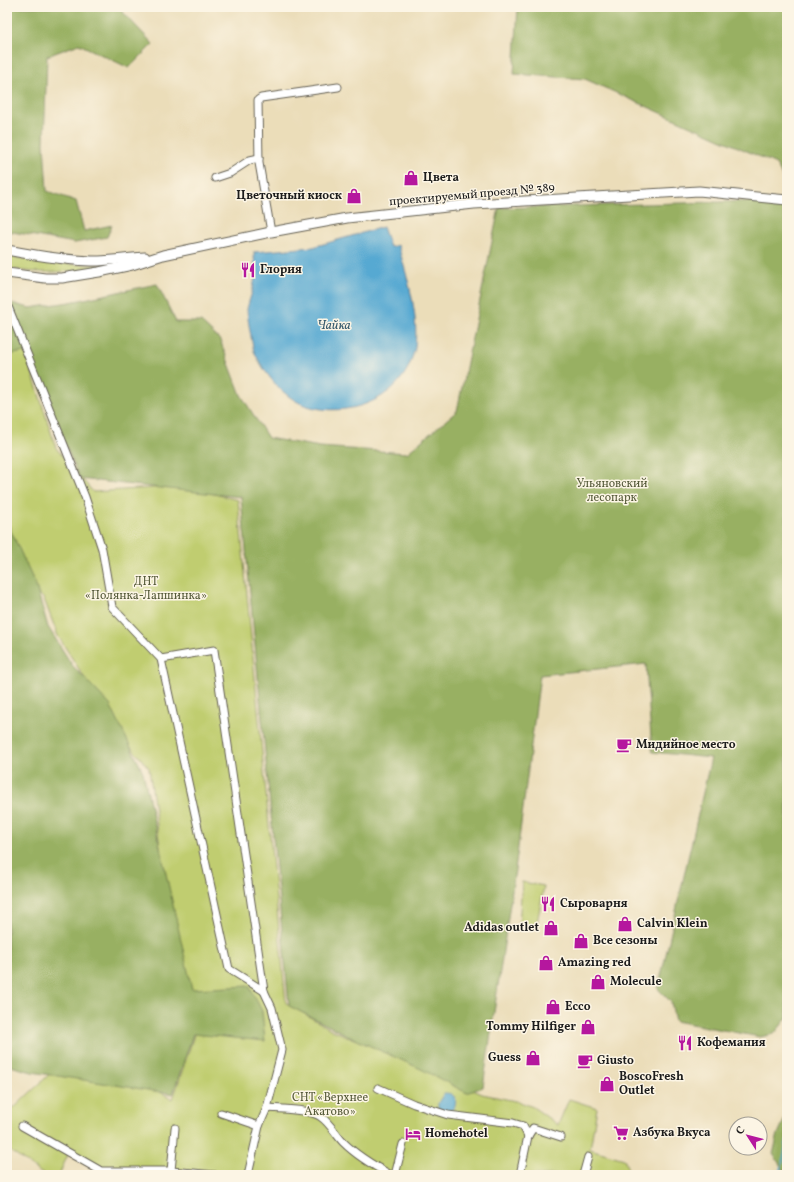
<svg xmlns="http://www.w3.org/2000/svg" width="794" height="1182" font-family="Vollkorn,serif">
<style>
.green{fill:#c0cd6f;stroke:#6e7446}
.forest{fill:#98b062;stroke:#5a663f}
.water{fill:#57a9d2;stroke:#3a6277}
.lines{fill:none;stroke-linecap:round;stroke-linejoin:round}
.stream{stroke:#57a9d2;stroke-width:1.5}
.street-casing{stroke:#646053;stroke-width:9}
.secondary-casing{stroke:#646053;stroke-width:11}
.street{stroke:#fff;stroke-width:7}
.secondary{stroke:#fff;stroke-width:9}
.labels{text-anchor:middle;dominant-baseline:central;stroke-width:3;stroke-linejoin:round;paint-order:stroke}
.poi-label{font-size:12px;font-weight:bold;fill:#1c1c1c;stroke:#fcf5e5;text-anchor:start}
.street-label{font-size:12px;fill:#1c1c1c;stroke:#fcf5e5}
.park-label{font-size:12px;fill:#555a39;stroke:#fcf5e5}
.water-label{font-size:13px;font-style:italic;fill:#375b6e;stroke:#fcf5e5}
</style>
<rect width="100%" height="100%" fill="#fcf5e5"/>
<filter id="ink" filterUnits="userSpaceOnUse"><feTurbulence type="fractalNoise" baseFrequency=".025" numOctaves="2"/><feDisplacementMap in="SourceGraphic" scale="8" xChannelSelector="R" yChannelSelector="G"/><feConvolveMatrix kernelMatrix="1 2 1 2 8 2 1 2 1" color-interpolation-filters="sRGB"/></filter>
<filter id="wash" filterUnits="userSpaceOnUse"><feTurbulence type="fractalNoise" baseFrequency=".012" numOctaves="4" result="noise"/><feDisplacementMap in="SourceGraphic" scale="16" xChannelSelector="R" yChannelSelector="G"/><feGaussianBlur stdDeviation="0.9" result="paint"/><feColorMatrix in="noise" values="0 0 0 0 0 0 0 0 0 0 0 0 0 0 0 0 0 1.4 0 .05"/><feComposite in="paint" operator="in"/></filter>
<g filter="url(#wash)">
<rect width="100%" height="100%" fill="#ebddb9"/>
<!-- green -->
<g class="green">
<path d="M7,256C43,262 78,266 115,265C79,271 43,276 7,268Z"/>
<polygon points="7,294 56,448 93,492 183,486 238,500 286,1003 332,1030 405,1060 482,1094 520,1102 533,1107 558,1125 569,1099 597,1108 590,1149 624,1159 630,1175 226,1175 223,1172 103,1168 70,1150 59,1175 44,1175 7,1149 7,1104 14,1108 58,1066 108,1064 173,1099 195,1032 174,946 149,768 122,737 58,636 44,599 7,564"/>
<polygon points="522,882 544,886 536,928 519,925"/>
</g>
<!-- forest -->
<g class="forest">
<polygon points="7,7 118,7 153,44 129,68 79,44 47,56 44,144 47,191 76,201 84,231 112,225 107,237 75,243 7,231"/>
<polygon points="518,7 787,7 787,183 785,183 776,164 585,79 514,74"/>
<polygon points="754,201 787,209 787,1018 774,1034 760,1037 675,1021 671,1002 658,989 711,758 652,752 646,664 540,675 516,863 483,1087 467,1093 421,1069 357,1040 289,1006 241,497 80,479 25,352 7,355 7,302 30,308 70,302 157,284 176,322 201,322 220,340 241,395 268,438 320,447 407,453 457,411 499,208"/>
<polygon points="7,522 36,586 48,627 72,665 110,705 143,772 192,989 249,986 262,1011 265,1041 193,1034 173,1094 32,1072 7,1065"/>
<polygon points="787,1114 787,1175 773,1154 778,1134"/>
</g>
<!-- water -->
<g class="water">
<path d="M383,227L390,247L398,245C407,277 419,313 415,347C415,351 412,356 411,361C396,401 347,418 307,406C283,398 264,373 254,351C252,344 247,315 247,309C249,300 253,291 254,283C256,274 254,261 254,252L313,247Z"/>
<path d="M444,1093C458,1092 459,1106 449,1112L438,1109V1103Z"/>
</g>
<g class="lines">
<!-- stream -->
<polyline class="stream" points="780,1175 787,1140"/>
</g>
</g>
<g filter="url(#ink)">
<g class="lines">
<!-- street casing -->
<g class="street-casing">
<g id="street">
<polyline points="215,178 230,173 250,160 259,158"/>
<polyline points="271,232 259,163 258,100 261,98 338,87"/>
<polyline points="7,304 85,497 102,549 112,607 161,659 229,969 264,991"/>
<polyline points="161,659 214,650 264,991 272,1008 282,1050 267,1108 259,1126 248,1175"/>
<polyline points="378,1088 414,1104 448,1115 513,1123 523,1126 528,1136 520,1175"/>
<path d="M267,1108C280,1109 311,1109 321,1117C330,1123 336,1135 343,1142C357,1156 374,1166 391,1175"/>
<polyline points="221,1113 259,1126"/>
<polyline points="22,1126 101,1171 171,1171 215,1175"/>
<polyline points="528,1136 533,1128 561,1137"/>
<polyline points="171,1171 175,1128"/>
<polyline points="395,1175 403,1144"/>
<polyline points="583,1175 588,1157"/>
</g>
</g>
<!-- secondary casing -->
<g class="secondary-casing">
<g id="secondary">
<path d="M7,250C38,256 68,261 99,261C115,260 130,258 145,257"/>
<polyline points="7,273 45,278 62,278 99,272 132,265 163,255 271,232 347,218 474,204 699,191 787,200"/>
</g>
</g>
<!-- street -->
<use href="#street" class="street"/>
<!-- secondary -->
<use href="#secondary" class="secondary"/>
</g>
</g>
<!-- icons -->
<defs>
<g id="shop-bare" transform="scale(1.2)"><path d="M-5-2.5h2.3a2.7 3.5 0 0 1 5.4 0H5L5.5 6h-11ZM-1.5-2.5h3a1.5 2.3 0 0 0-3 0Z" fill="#b5179e" stroke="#fcf5e5" stroke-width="2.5" paint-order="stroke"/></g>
<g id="restaurant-bare" transform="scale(1.2)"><path d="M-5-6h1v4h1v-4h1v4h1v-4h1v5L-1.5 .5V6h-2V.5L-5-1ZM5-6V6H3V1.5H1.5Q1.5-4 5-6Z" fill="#b5179e" stroke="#fcf5e5" stroke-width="2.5" paint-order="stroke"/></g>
<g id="cafe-bare" transform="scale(1.2)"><path d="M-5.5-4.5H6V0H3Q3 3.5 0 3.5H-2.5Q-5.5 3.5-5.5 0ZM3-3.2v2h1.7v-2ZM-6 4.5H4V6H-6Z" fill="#b5179e" stroke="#fcf5e5" stroke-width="2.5" paint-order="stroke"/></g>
<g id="supermarket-bare" transform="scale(1.2)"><path d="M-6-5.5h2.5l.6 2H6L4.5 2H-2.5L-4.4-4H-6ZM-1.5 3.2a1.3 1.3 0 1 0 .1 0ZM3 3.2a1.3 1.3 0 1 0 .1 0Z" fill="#b5179e" stroke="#fcf5e5" stroke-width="2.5" paint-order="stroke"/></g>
<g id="hotel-bare" transform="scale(1.2)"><path d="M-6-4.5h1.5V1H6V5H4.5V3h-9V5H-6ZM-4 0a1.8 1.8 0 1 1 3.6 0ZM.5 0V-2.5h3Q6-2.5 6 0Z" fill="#b5179e" stroke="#fcf5e5" stroke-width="2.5" paint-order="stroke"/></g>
</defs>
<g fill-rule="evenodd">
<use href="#shop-bare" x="411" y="178"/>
<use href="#shop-bare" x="354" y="196"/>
<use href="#restaurant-bare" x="248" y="270"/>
<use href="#cafe-bare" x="624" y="745"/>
<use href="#restaurant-bare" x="548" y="904"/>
<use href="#shop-bare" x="625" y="924"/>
<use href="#shop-bare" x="551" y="928"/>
<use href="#shop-bare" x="581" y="941"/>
<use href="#shop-bare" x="546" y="963"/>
<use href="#shop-bare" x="598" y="982"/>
<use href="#shop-bare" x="553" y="1007"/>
<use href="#shop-bare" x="588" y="1027"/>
<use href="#restaurant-bare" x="685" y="1043"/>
<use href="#shop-bare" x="533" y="1058"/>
<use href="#cafe-bare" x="585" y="1061"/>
<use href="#shop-bare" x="607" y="1084"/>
<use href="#supermarket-bare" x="621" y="1133"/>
<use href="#hotel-bare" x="413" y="1134"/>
</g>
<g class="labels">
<!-- poi labels -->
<g class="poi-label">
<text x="423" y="178">Цвета</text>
<text x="342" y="196" text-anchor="end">Цветочный киоск</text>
<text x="260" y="270">Глория</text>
<text x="636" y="745">Мидийное место</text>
<text x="560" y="904">Сыроварня</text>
<text x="637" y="924">Calvin Klein</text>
<text x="539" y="928" text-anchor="end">Adidas outlet</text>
<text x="593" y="941">Все сезоны</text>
<text x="558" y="963">Amazing red</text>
<text x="610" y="982">Molecule</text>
<text x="565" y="1007">Ecco</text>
<text x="576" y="1027" text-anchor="end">Tommy Hilfiger</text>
<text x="697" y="1043">Кофемания</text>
<text x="521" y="1058" text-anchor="end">Guess</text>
<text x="597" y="1061">Giusto</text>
<text x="619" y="1077">BoscoFresh<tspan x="619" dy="14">Outlet</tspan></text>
<text x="633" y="1133">Азбука Вкуса</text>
<text x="425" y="1134">Homehotel</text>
</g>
<!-- street labels -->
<g class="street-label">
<text transform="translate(472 195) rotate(-5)">проектируемый проезд № 389</text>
</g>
<!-- park labels -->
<g class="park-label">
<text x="612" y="484">Ульяновский<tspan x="612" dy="14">лесопарк</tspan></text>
<text x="146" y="582">ДНТ<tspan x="146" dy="14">«Полянка-Лапшинка»</tspan></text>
<text x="330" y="1098">СНТ «Верхнее<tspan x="330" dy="14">Акатово»</tspan></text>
</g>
<!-- water labels -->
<g class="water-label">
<text x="334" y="326">Чайка</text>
</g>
</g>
<!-- margin -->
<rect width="794" height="1182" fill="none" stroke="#fcf5e5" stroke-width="24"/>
<!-- north arrow -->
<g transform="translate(748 1136) rotate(306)"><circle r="19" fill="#fcf5e5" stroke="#a29e95"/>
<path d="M0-3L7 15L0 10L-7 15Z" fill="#b5179e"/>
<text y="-6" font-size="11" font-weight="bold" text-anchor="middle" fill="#1c1c1c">С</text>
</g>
</svg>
